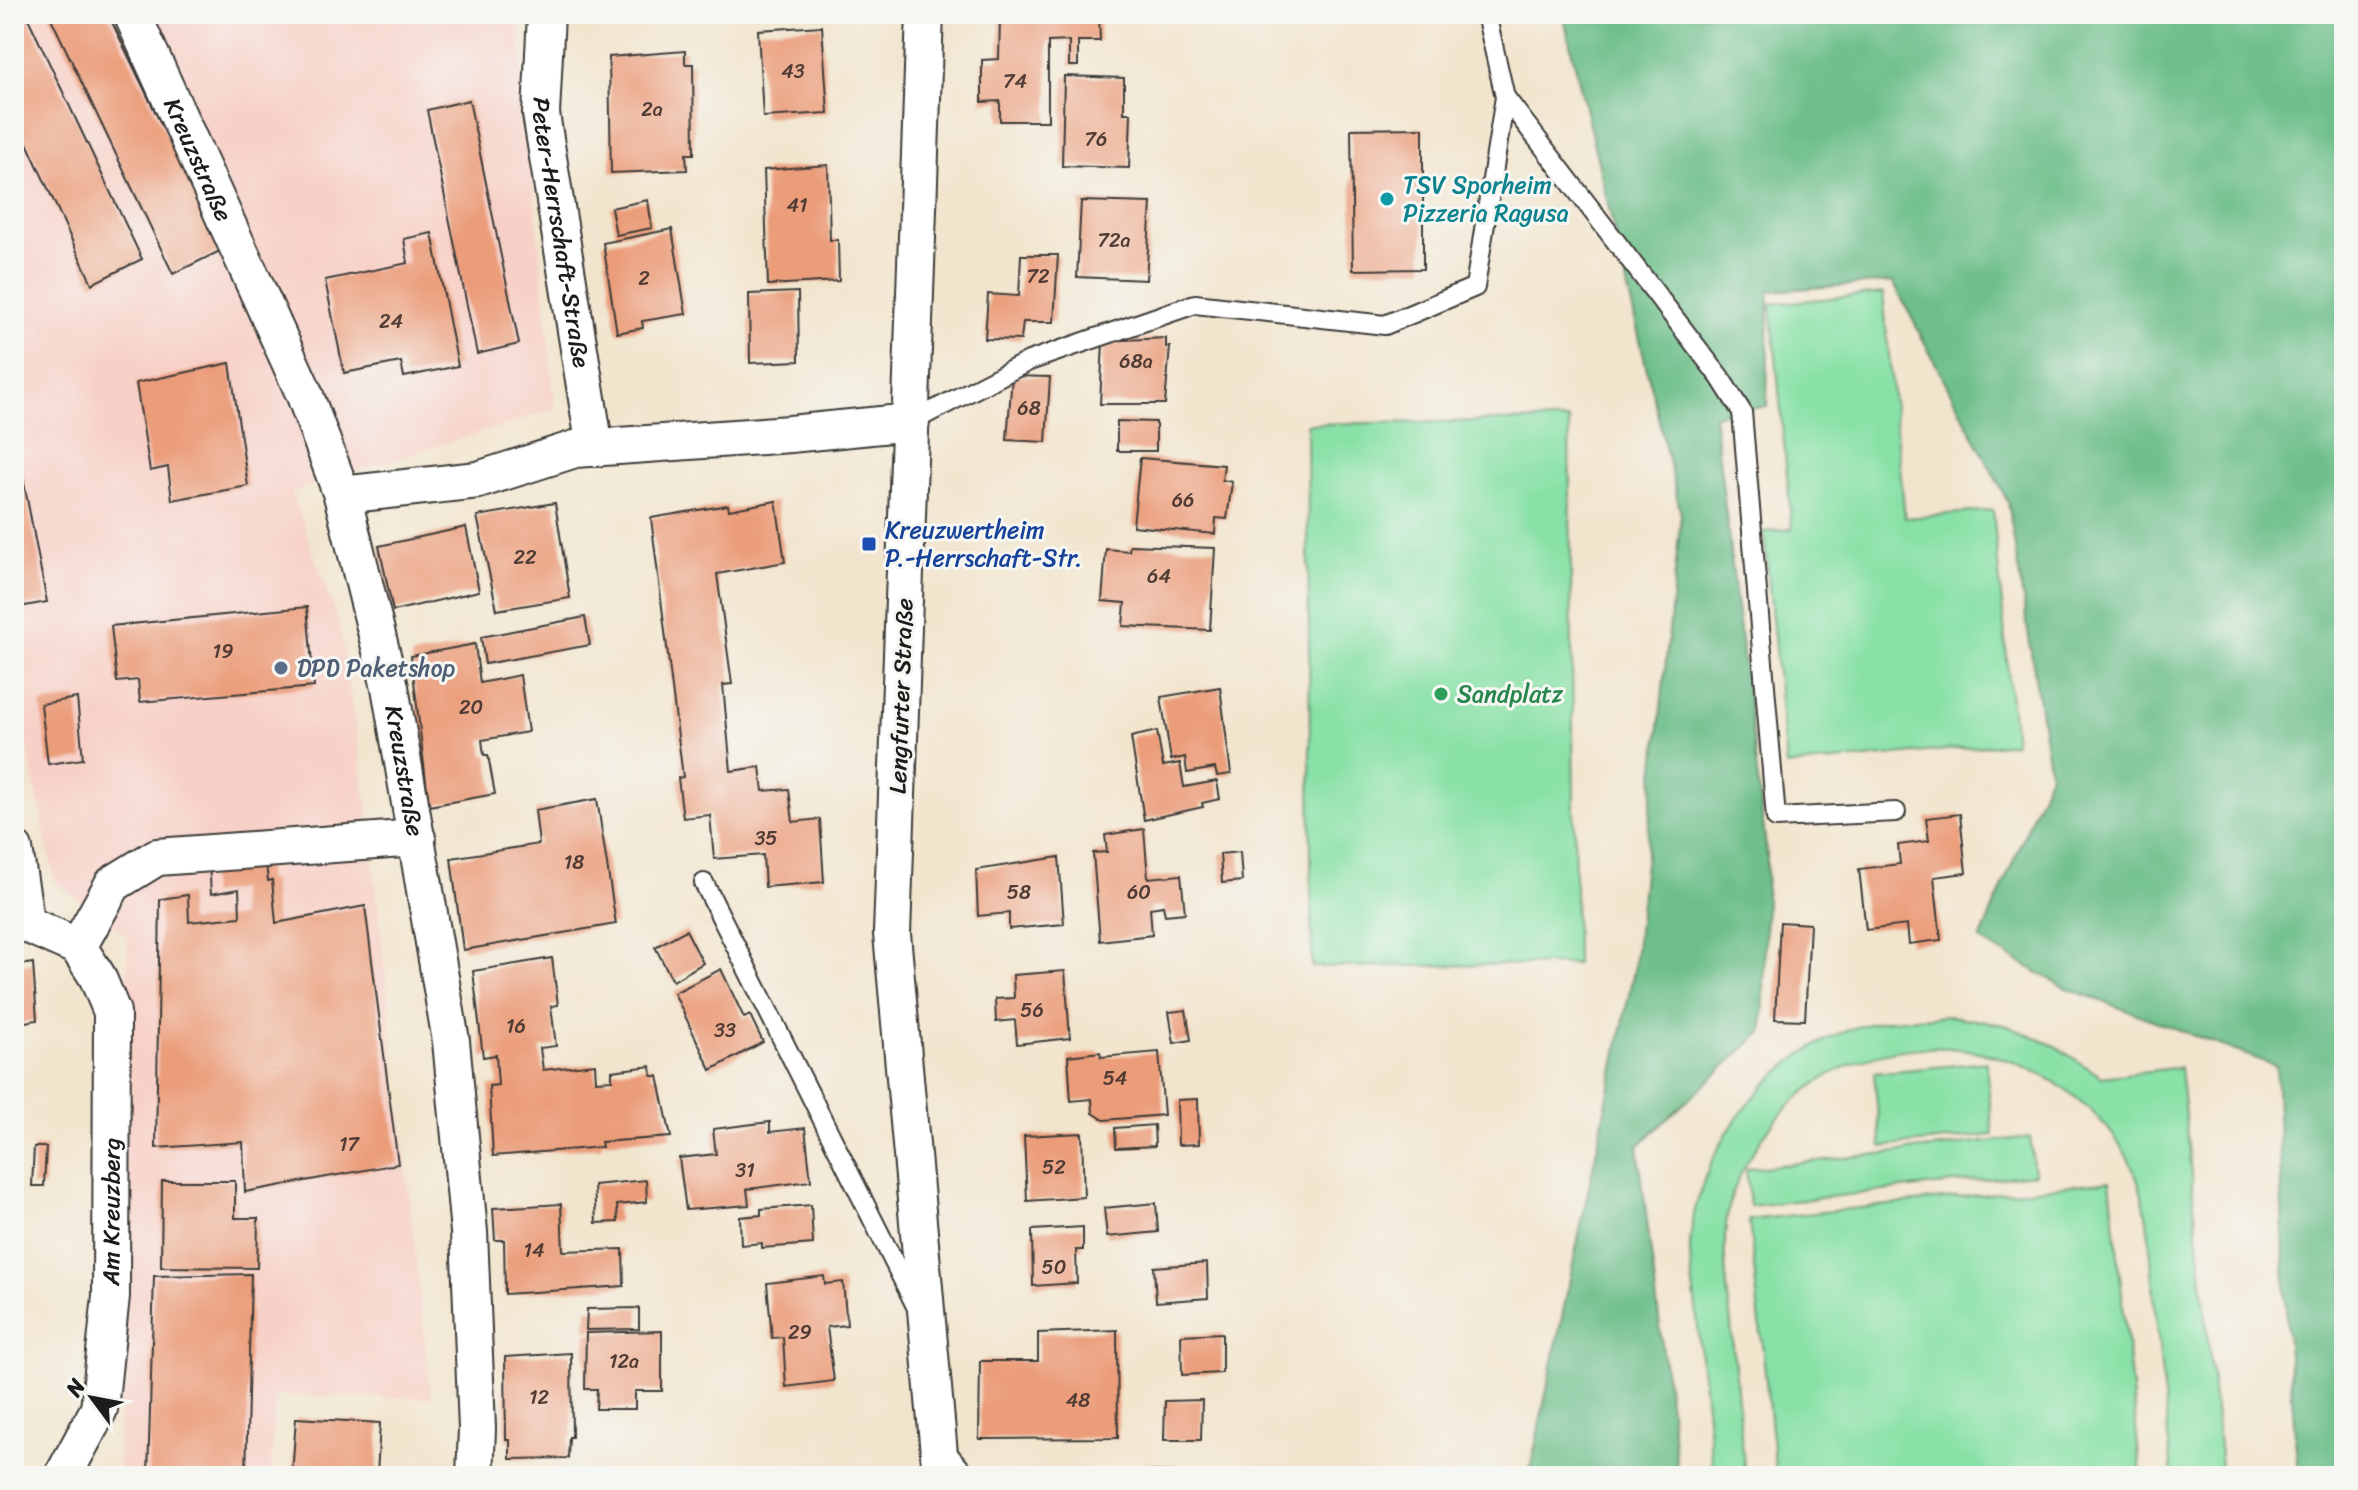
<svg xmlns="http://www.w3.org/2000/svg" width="2358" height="1490" font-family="Sriracha,sans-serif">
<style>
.built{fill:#f7d1c8}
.green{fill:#88e1a6;stroke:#527e61;stroke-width:2}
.forest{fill:#6ebf8b;stroke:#456e54;stroke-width:2}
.building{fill:#eb9d7a}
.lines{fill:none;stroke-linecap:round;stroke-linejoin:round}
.service-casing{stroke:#3c3a37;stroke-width:22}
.minor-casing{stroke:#3c3a37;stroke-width:40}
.service{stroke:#fff;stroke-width:18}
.minor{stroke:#fff;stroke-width:36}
.culture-dot{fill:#0f9aa8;stroke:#f6f6f2;stroke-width:3}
.transit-dot{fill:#1a4fb4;stroke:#f6f6f2;stroke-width:3}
.service-dot{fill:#5c6f8a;stroke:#f6f6f2;stroke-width:3}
.leisure-dot{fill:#2e9e5b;stroke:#f6f6f2;stroke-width:3}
.labels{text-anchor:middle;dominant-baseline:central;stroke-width:6;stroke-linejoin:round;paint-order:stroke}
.number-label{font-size:20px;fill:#503c34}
.street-label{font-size:24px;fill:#1c1c1c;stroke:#f6f6f2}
.culture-label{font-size:24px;fill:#0d838f;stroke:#f6f6f2;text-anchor:start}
.transit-label{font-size:24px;fill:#164399;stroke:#f6f6f2;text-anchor:start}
.service-label{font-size:24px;fill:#4e5e75;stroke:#f6f6f2;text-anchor:start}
.leisure-label{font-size:24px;fill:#27864d;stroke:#f6f6f2;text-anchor:start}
</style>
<rect width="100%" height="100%" fill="#f6f6f2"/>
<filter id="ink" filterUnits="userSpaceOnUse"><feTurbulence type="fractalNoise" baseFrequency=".0125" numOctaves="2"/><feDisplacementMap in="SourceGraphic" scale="16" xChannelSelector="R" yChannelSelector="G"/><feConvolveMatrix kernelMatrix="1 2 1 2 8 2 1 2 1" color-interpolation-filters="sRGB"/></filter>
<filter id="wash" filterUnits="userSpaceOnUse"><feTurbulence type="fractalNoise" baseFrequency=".006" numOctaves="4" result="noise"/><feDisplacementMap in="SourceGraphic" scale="32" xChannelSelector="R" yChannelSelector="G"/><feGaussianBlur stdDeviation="1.8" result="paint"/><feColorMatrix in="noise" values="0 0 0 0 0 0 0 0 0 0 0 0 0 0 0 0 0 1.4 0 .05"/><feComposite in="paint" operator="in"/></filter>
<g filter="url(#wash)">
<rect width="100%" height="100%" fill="#f2e5ce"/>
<!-- built -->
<polygon class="built" points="14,14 517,14 555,409 292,492 340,628 367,804 431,1398 275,1396 271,1476 118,1474 128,937 55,882 14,686"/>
<!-- green -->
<g class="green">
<polygon points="1883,293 1905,518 1993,510 2015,743 1786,766 1764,532 1792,529 1771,304"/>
<polygon points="1569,420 1576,964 1312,967 1307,424"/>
<path d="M1951,1016L2005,1025L2055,1046L2102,1077L2180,1067L2222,1476H2172C2166,1416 2160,1356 2154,1295C2150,1250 2150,1201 2129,1160C2112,1127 2085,1102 2054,1082C1960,1024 1836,1039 1768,1130C1752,1152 1738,1174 1731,1199C1719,1241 1727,1284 1731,1325C1736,1376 1740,1426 1745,1476H1713C1708,1423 1702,1371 1697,1318C1695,1294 1689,1268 1690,1245C1695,1156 1761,1065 1843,1032C1877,1018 1915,1018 1951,1016Z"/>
<polygon points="1986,1062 1993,1135 1881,1147 1874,1073"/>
<polygon points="2030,1137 2034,1174 1750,1206 1746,1169"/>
<polygon points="2110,1181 2141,1476 1776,1476 1749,1220"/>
</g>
<!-- forest -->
<polygon class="forest" points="1563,14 2344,14 2344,1476 2298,1476 2287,1330 2276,1066 2064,987 1980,940 2050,774 2008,502 1893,282 1769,291 1767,406 1714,415 1767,856 1763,1031 1638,1146 1678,1476 1529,1476 1634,970 1681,514"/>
<g id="blocks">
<!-- building -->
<g class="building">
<polygon points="14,14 26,14 142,259 92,284 14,115"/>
<polygon points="49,14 108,14 222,250 173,274"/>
<polygon points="1070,14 1099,14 1100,41 1078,41 1078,66 1069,66 1069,41 1048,42 1048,121 1000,121 1000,101 982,102 982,60 999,59 1000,19 1070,16"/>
<polygon points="822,26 828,113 763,117 758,30"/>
<polygon points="685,51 685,64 693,64 694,154 686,154 687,170 611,173 609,57"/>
<polygon points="1064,76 1124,78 1124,113 1131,113 1129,168 1062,166"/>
<polygon points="469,100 519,344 477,354 427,110"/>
<polygon points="1423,128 1423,269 1353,270 1351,129"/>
<polygon points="828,165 830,240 838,240 839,281 768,285 764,170"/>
<polygon points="648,200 652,228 616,235 611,208"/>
<polygon points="1081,201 1151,203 1146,280 1077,277"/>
<polygon points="672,229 686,314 642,321 643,328 617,333 603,243"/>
<polygon points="432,233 458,366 404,377 401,362 344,373 325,280 408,263 404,239"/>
<polygon points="1021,255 1058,255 1054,322 1023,322 1021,340 985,339 988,294 1019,296"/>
<polygon points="798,292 799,361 750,363 749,294"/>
<polygon points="1166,338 1166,347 1170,347 1165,404 1100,404 1103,341"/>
<polygon points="230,363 248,486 172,500 168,467 150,471 136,383"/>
<polygon points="1012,376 1050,377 1046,442 1007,440"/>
<polygon points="1117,421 1156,422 1156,451 1117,451"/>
<polygon points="14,431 47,602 14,608"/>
<polygon points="1140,458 1224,465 1222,480 1232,482 1227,519 1216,518 1215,534 1133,526"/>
<polygon points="776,501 785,562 717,574 732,684 723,685 731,771 760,767 763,791 789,789 793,822 820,819 824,882 765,887 763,855 714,859 710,815 683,818 678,778 683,777 651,518 728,505 729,510"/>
<polygon points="555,503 570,598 497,610 477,516"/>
<polygon points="466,527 479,591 393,611 379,546"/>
<polygon points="1130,545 1215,548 1210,630 1123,626 1125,603 1102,601 1106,549 1129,551"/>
<polygon points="307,607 314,687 140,702 138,680 117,682 111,626"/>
<polygon points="585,617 590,645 485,664 481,637"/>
<polygon points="475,644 480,683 520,675 528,732 482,740 484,755 488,755 495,794 429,806 411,656"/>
<polygon points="1220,687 1231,774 1217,776 1215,768 1187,773 1185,757 1171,760 1161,697"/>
<polygon points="77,698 83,759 48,764 41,704"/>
<polygon points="1157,731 1163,766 1180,763 1184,787 1217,781 1220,799 1202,803 1203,807 1144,820 1131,737"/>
<polygon points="597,799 616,924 463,950 451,858 539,844 535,810"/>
<polygon points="1960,814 1966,873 1934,877 1941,940 1909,944 1907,925 1866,930 1859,869 1900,864 1898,845 1929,841 1926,818"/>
<polygon points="1144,829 1148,878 1181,875 1185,913 1165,915 1163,906 1150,908 1152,935 1100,941 1093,853 1107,852 1105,835"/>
<polygon points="1240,852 1242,881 1222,883 1220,854"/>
<polygon points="1059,857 1064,924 1009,929 1009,913 978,916 976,870"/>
<polygon points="209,863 266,864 268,881 272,880 276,923 365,906 398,1164 245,1192 243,1142 156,1148 160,899 188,895 189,922 240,917 239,889 211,894"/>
<polygon points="1780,922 1810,924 1805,1020 1775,1019"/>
<polygon points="686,930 703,963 673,981 655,947"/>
<polygon points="552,958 558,1005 551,1006 556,1046 540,1048 543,1070 595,1064 596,1081 612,1080 612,1071 651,1066 652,1076 658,1076 671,1137 601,1142 602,1147 493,1156 489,1086 498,1085 496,1055 483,1057 473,971"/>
<polygon points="33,963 37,1020 14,1024 14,966"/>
<polygon points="721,969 744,1018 750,1015 763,1042 711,1070 674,993"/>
<polygon points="1065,971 1070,1038 1017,1044 1015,1020 996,1022 995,999 1014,998 1013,975"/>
<polygon points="1186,1010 1191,1040 1174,1043 1169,1012"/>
<polygon points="1100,1052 1101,1057 1159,1052 1164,1115 1104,1120 1093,1113 1092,1099 1071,1101 1068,1056"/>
<polygon points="1198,1099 1199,1144 1178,1145 1177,1100"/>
<polygon points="770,1122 770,1132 805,1128 811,1181 747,1189 749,1205 686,1210 679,1158 716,1154 713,1129"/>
<polygon points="1154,1125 1155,1146 1116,1148 1115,1128"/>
<polygon points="1082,1133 1084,1197 1027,1201 1024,1136"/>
<polygon points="34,1147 46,1147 44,1186 32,1186"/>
<polygon points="646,1180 647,1202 617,1205 618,1222 596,1223 594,1185"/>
<polygon points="162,1181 235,1181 235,1218 258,1218 257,1268 161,1267"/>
<polygon points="1156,1203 1158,1232 1107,1237 1104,1208"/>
<polygon points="561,1204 563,1251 623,1249 624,1286 505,1294 504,1240 495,1240 493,1208"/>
<polygon points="811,1205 813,1244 762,1248 762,1243 741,1245 740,1217 761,1215 761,1209"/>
<polygon points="1083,1227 1083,1250 1076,1250 1077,1283 1033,1286 1032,1230"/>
<polygon points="1207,1263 1208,1298 1156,1302 1154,1267"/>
<polygon points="251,1274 246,1476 148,1476 154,1276"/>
<polygon points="824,1276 825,1284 843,1282 847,1325 827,1327 834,1381 786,1387 783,1337 772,1338 767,1283"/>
<polygon points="639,1308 639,1329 586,1330 587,1309"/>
<polygon points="1117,1330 1118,1438 979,1439 980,1361 1038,1361 1038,1333"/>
<polygon points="662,1331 662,1391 635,1391 635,1409 596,1409 597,1389 585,1389 586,1333"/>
<polygon points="1222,1333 1222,1373 1182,1375 1181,1335"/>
<polygon points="571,1353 572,1437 569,1437 568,1458 510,1459 510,1440 506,1440 505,1357"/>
<polygon points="1202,1400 1201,1440 1164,1440 1165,1401"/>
<polygon points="296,1418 380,1423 377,1475 292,1476"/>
<polygon points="1131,1471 1180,1472 1180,1476 1131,1476"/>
</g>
</g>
</g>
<g filter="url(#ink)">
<use href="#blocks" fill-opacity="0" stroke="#3c3a37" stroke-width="2"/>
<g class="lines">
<!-- service casing -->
<g class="service-casing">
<g id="service">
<polyline points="1505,97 1719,376 1742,412 1776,818 1896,812"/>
<polyline points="911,422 1029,361 1195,304 1385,325 1475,287 1505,97 1486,14"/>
<polyline points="704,883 916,1306"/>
<polyline points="943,1448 967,1476"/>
</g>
</g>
<!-- minor casing -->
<g class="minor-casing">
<g id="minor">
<path id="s1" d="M132,14L304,393L342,495L390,687L451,1041L469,1232L477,1429L475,1476"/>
<path id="s2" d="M546,14L541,114L595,448"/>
<polyline points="925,14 892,934 941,1476"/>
<polyline points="342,495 478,480 575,449 790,434 911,422"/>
<polyline points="14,849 26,924 78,947"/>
<path id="s3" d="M63,1476L99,1409L111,1296L112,1012L97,976L78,947L113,884L157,857L417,838"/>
</g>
</g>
<!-- service -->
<use href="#service" class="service"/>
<!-- minor -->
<use href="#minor" class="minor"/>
</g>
</g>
<!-- markers -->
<circle class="culture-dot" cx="1387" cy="199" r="8"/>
<rect class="transit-dot" x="861" y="536" width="16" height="16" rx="4"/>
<circle class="service-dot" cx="281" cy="668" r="8"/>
<circle class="leisure-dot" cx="1441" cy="694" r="8"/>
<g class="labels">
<!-- number labels -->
<g class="number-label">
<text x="793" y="71">43</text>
<text x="1015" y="81">74</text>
<text x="652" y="109">2a</text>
<text x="1096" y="139">76</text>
<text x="797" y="205">41</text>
<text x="1114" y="240">72a</text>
<text x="1038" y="276">72</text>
<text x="644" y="278">2</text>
<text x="391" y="321">24</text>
<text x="1136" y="361">68a</text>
<text x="1029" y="408">68</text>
<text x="1183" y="500">66</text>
<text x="525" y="557">22</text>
<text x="1159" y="576">64</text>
<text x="223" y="651">19</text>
<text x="471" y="707">20</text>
<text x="766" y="838">35</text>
<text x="574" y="862">18</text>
<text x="1019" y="892">58</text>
<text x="1139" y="892">60</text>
<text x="1032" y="1010">56</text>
<text x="516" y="1026">16</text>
<text x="725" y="1030">33</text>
<text x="1115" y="1078">54</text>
<text x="349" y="1144">17</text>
<text x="1054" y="1167">52</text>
<text x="745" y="1170">31</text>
<text x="534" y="1250">14</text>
<text x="1054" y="1267">50</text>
<text x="800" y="1332">29</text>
<text x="624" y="1361">12a</text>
<text x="539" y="1397">12</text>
<text x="1078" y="1400">48</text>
</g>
<!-- street labels -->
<g class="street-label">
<text stroke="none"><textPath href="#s1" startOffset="160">Kreuzstraße</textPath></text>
<text stroke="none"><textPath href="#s2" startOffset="220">Peter-Herrschaft-Straße</textPath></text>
<text transform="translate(901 696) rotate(-88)">Lengfurter Straße</text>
<text stroke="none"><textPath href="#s1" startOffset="808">Kreuzstraße</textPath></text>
<text stroke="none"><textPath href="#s3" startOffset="274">Am Kreuzberg</textPath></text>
</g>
<!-- culture labels -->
<g class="culture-label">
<text x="1403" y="185">TSV Sporheim<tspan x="1403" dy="28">Pizzeria Ragusa</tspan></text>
</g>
<!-- transit labels -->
<g class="transit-label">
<text x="885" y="530">Kreuzwertheim<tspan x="885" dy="28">P.-Herrschaft-Str.</tspan></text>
</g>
<!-- service labels -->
<g class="service-label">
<text x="297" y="668">DPD Paketshop</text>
</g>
<!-- leisure labels -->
<g class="leisure-label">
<text x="1457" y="694">Sandplatz</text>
</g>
</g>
<!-- margin -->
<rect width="2358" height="1490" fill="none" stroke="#f6f6f2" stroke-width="48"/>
<!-- north arrow -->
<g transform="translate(92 1398) rotate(302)" stroke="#f6f6f2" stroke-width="6" paint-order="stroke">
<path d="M0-6L14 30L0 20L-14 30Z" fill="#1c1c1c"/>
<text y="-12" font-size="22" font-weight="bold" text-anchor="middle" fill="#1c1c1c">N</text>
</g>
</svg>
